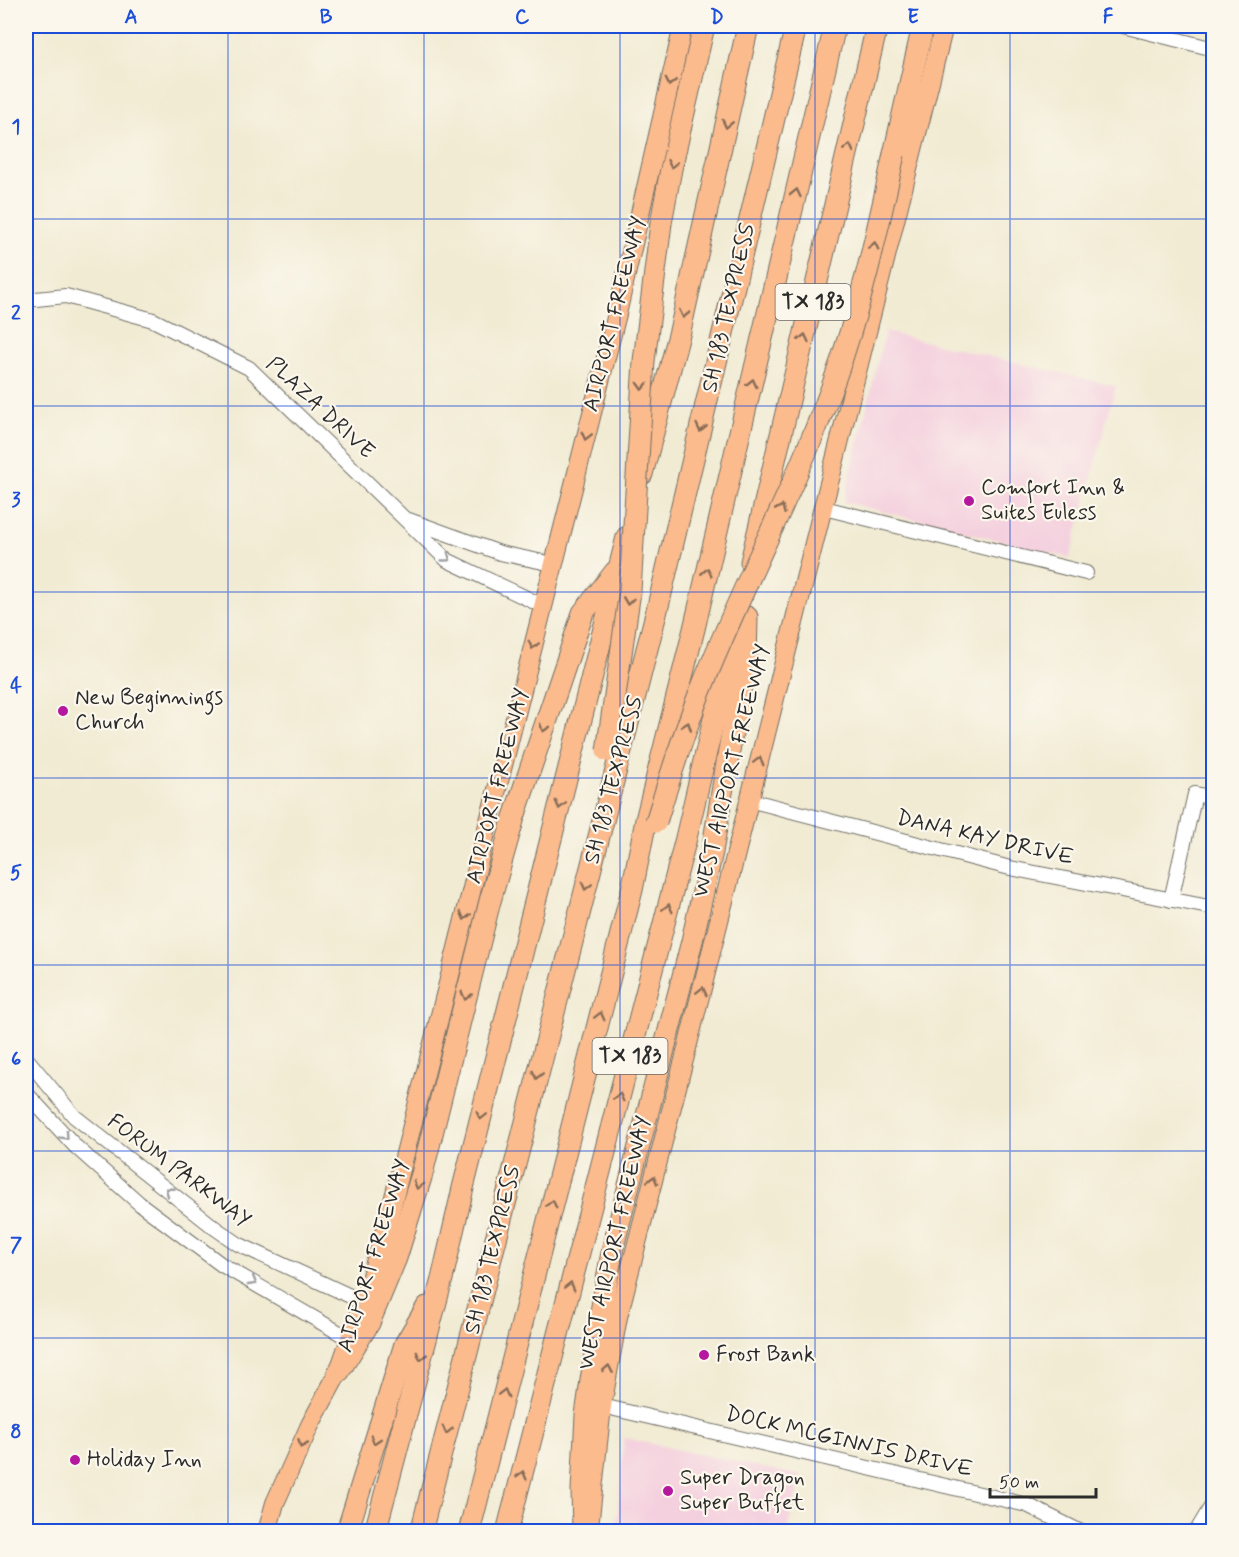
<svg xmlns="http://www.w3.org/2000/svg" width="1239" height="1557" font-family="Mynerve,sans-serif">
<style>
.built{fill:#f4cfde}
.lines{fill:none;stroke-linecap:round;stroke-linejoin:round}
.minor-casing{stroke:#706e66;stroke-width:16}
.major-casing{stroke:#706e66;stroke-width:20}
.highway-casing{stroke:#706e66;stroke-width:23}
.minor{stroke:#fff;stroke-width:14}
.major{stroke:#fbbb8d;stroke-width:18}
.highway{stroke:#fbbb8d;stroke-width:21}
.highway-bridge-casing{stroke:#706e66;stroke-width:23;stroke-linecap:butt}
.highway-bridge{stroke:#fbbb8d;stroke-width:21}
.oneway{stroke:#896c57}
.oneway2{stroke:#a0a0a0}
.grid{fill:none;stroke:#1d4ed8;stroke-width:1.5;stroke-opacity:0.55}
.poi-dot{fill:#b5179e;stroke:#fbf7ec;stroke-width:2}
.labels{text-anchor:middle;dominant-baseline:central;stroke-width:4.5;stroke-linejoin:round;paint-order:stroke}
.shield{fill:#fbf7ec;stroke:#696865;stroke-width:1.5}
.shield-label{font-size:21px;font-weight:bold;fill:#2b2b2b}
.street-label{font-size:22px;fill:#2b2b2b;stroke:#fbf7ec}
.poi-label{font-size:22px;fill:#2b2b2b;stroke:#fbf7ec;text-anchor:start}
.neatline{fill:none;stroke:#1d4ed8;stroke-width:2}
.grid-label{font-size:20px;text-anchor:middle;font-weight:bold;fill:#1d4ed8}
</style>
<rect width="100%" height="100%" fill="#fbf7ec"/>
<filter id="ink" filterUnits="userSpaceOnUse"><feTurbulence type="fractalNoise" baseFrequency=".0167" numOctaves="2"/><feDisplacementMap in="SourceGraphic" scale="12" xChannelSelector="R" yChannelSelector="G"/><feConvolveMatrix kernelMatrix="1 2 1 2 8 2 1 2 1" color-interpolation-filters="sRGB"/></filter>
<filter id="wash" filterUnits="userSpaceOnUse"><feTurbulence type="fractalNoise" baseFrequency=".008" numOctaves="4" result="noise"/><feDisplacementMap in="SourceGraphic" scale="24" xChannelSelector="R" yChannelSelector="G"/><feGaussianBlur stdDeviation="1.35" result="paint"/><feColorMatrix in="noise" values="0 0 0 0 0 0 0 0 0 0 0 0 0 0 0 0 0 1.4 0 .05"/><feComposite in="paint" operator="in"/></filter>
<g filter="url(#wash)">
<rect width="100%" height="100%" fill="#f1ebd3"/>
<!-- built -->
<g class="built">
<polygon points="885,332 1116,386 1070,558 844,502"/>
<polygon points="624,1438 801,1476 787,1531 616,1531"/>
</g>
</g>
<g filter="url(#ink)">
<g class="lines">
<!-- minor casing -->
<g class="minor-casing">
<g id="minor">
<polyline points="1123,26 1214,49"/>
<polyline points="26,300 66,296 153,320 249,368 447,560 543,606"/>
<polyline points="824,508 1086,573"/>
<polyline points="409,520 500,553 553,564"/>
<polyline points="749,800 1010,868 1214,908"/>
<polyline points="1171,900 1195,794 1214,798"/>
<polyline points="26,1058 74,1116 215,1228 238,1244 363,1302"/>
<polyline points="26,1093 76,1147 140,1204 222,1265 350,1339"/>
<polyline points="602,1406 1027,1505 1081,1532"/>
<polyline points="1196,1532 1214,1502"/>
</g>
</g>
<!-- major casing -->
<g class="major-casing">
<g id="major">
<polyline points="590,1518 602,1406 618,1317 685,1056 944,26"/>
<polyline points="267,1532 275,1503 310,1425 338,1373 363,1302 389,1217 617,314 683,26"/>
</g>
</g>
<!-- highway casing -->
<g class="highway-casing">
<g id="highway">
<polyline points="894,154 923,26"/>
<polyline points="661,223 671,169 704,26"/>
<polyline points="642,474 680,331 748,26"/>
<polyline points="751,562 877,26"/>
<polyline points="338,1373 369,1323 396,1258 422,1174 490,901 514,817 583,613 615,572"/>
<polyline points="347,1532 405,1344 427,1307"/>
<polyline points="375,1532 442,1279 463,1188 627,537"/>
<polyline points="421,1532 659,602 796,26"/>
<polyline points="469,1532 632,890 646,820 694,629 835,26"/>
<polyline points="507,1532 686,838 738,616"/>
<polyline points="583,1532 582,1490 586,1415 601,1312 613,1247 692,941 712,852 734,721 746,661 747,617"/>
</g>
</g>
<!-- minor -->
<use href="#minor" class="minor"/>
<!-- major -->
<use href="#major" class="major"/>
<!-- highway -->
<use href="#highway" class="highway"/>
<!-- highway-bridge casing -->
<g class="highway-bridge-casing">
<g id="highway-bridge">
<polyline points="607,751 630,591 644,361 661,223"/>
<path d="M656,822C669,780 682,738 698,697C739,592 793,493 832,387C860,311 877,233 894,154"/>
</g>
</g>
<!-- highway-bridge -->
<use href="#highway-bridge" class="highway-bridge"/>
</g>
<!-- one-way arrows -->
<defs><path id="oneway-chevron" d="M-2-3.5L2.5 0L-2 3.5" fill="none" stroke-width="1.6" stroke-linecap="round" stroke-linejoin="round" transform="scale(1.5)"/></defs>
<g class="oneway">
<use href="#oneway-chevron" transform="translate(670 82) rotate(103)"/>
<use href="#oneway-chevron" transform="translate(727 124) rotate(103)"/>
<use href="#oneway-chevron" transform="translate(849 148) rotate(-77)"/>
<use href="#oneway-chevron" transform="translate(672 164) rotate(102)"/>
<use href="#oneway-chevron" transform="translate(796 193) rotate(-77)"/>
<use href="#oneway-chevron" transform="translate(874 246) rotate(-78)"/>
<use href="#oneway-chevron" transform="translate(684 314) rotate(103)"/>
<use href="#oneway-chevron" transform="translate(804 338) rotate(-77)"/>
<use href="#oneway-chevron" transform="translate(752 383) rotate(-77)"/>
<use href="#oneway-chevron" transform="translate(642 386) rotate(93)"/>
<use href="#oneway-chevron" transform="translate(701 428) rotate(103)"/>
<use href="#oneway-chevron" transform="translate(586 436) rotate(104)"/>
<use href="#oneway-chevron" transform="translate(781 509) rotate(-66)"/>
<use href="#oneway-chevron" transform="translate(707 572) rotate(-77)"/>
<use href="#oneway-chevron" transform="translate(628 601) rotate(98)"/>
<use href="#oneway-chevron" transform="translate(533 645) rotate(104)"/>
<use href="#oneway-chevron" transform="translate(687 726) rotate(-70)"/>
<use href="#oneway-chevron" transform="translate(544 728) rotate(109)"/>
<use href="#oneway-chevron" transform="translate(759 761) rotate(-76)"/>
<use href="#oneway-chevron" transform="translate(560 805) rotate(104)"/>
<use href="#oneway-chevron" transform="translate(586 886) rotate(104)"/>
<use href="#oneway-chevron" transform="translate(668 908) rotate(-76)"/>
<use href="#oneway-chevron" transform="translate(465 916) rotate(104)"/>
<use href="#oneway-chevron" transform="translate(702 991) rotate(-76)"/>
<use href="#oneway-chevron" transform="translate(466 996) rotate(104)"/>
<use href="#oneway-chevron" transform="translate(600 1016) rotate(-76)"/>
<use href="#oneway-chevron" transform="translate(537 1075) rotate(104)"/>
<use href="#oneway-chevron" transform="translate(619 1097) rotate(-76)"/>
<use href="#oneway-chevron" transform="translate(481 1116) rotate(104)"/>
<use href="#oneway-chevron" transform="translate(653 1180) rotate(-75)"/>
<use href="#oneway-chevron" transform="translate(418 1185) rotate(107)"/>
<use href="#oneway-chevron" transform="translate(552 1204) rotate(-76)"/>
<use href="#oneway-chevron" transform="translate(570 1286) rotate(-76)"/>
<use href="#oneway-chevron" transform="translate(421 1356) rotate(105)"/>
<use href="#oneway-chevron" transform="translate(608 1369) rotate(-80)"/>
<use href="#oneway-chevron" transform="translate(504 1393) rotate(-76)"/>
<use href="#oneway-chevron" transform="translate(447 1430) rotate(104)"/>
<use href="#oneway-chevron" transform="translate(375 1440) rotate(107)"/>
<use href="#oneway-chevron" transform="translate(302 1444) rotate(114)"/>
<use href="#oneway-chevron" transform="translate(522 1475) rotate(-76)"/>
</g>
<g class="oneway2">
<use href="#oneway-chevron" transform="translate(447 558) rotate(36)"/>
<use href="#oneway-chevron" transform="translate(65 1136) rotate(47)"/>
<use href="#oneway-chevron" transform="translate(169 1191) rotate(-142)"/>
<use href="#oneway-chevron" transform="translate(253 1282) rotate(30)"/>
</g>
</g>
<!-- grid -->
<path class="grid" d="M228,26V1532M424,26V1532M620,26V1532M815,26V1532M1010,26V1532M26,219H1214M26,406H1214M26,592H1214M26,778H1214M26,965H1214M26,1151H1214M26,1338H1214"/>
<!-- markers -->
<g class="poi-dot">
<circle cx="969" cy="501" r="6"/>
<circle cx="63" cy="711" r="6"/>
<circle cx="704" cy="1355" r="6"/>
<circle cx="75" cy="1460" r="6"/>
<circle cx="668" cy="1491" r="6"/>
</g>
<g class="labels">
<!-- shield labels -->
<g class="shield">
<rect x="775.5" y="284" width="75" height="36" rx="4.5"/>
<rect x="592.5" y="1038" width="75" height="36" rx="4.5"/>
</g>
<g class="shield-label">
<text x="813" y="302">TX 183</text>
<text x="630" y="1056">TX 183</text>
</g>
<!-- street labels -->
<g class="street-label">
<text transform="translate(729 308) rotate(-77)">SH 183 TEXPRESS</text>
<text transform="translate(615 314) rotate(-76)">AIRPORT FREEWAY</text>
<text transform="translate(320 408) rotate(43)">PLAZA DRIVE</text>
<text transform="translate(732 771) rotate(-76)">WEST AIRPORT FREEWAY</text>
<text transform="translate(614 780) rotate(-75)">SH 183 TEXPRESS</text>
<text transform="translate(498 786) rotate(-76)">AIRPORT FREEWAY</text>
<text transform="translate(985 838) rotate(13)">DANA KAY DRIVE</text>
<text transform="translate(179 1171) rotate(37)">FORUM PARKWAY</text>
<text transform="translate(615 1243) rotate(-77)">WEST AIRPORT FREEWAY</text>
<text transform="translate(493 1250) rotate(-76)">SH 183 TEXPRESS</text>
<text transform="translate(374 1256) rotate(-73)">AIRPORT FREEWAY</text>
<text transform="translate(849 1442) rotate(13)">DOCK MCGINNIS DRIVE</text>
</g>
<!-- poi labels -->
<g class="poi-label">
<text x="981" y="488">Comfort Inn &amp;<tspan x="981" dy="25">Suites Euless</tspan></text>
<text x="75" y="698">New Beginnings<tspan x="75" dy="25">Church</tspan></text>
<text x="716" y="1355">Frost Bank</text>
<text x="87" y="1460">Holiday Inn</text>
<text x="680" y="1478">Super Dragon<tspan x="680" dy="25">Super Buffet</tspan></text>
</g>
</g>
<!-- margin -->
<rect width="1239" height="1557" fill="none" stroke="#fbf7ec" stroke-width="66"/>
<!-- scale -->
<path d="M990 1488v9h106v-9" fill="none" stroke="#2b2b2b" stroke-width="3"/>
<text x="999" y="1488" font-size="18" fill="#2b2b2b" stroke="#fbf7ec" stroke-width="4.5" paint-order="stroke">50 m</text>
<rect x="33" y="33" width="1173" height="1491" class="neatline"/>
<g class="grid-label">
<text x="131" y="23">A</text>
<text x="326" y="23">B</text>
<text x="522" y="23">C</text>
<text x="717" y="23">D</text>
<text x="913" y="23">E</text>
<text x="1108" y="23">F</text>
<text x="16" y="133">1</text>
<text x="16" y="319">2</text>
<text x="16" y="506">3</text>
<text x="16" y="692">4</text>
<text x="16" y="879">5</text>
<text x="16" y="1065">6</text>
<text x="16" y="1251">7</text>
<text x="16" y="1438">8</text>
</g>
</svg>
